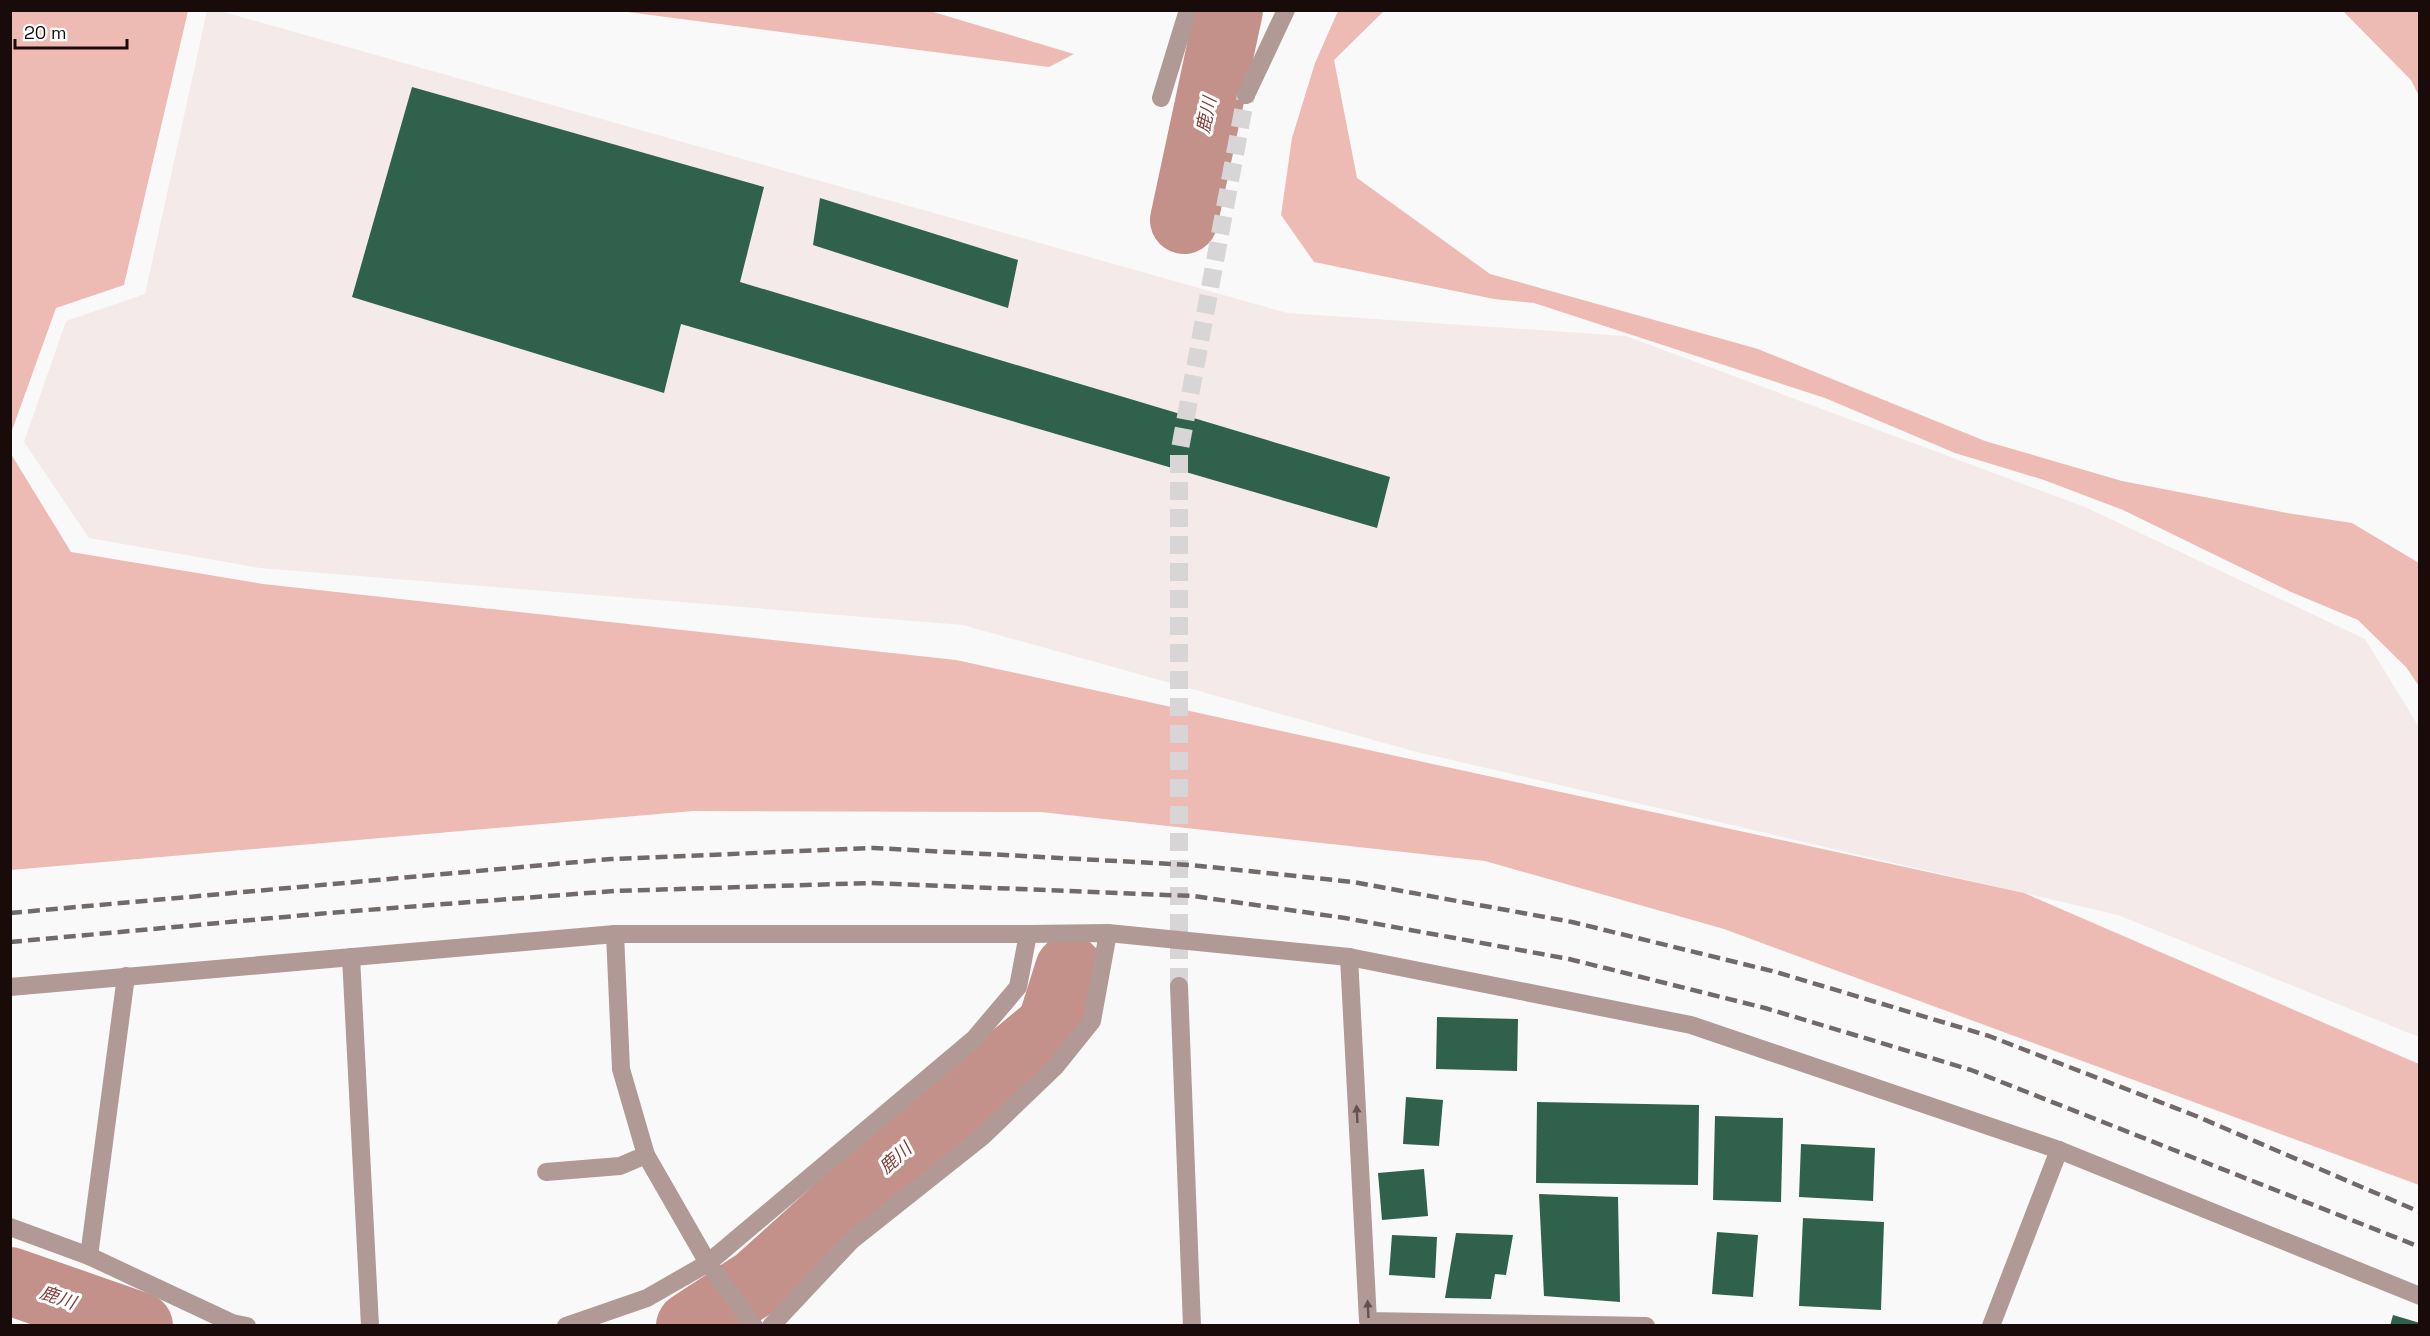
<svg xmlns="http://www.w3.org/2000/svg" width="2430" height="1336" font-family="'Space Grotesk','Noto Sans JP',sans-serif">
<style>
.built{fill:#f4eae9}
.green{fill:#eebab4}
.lines{fill:none;stroke-linecap:round;stroke-linejoin:round}
.river{stroke:#c3908a;stroke-width:68}
.building{fill:#2f614d}
.minor-tunnel{stroke:#d7d5d5;stroke-width:18;stroke-dasharray:18 9;stroke-linecap:butt}
.minor{stroke:#b19996;stroke-width:18}
.rail{stroke:#716a69;stroke-width:4.5;stroke-dasharray:12 6;stroke-linecap:butt}
.oneway{fill:#645250}
.labels{text-anchor:middle;dominant-baseline:central;stroke-width:6;stroke-linejoin:round;paint-order:stroke}
.water-label{font-size:18px;font-style:italic;fill:#823f3a;stroke:#fff}
</style>
<rect width="100%" height="100%" fill="#f9f9f9"/>
<!-- built -->
<polygon class="built" points="207,11 220,11 1287,313 1626,336 2085,507 2365,639 2419,727 2419,1037 2118,915 1413,751 963,625 260,568 89,538 24,442 66,321 145,294"/>
<!-- green -->
<g class="green">
<polygon points="11,10 188,11 124,285 56,308 11,433"/>
<polygon points="620,11 930,11 1074,54 1049,67"/>
<polygon points="1338,11 1384,11 1334,60 1357,178 1490,274 1758,349 1985,441 2122,481 2287,513 2352,523 2419,563 2419,686 2406,667 2358,620 2291,592 2123,510 2044,480 1955,453 1825,398 1534,303 1494,299 1314,262 1281,215 1292,138 1315,63"/>
<polygon points="2343,11 2419,11 2419,96 2411,80"/>
<polygon points="11,454 71,552 263,584 956,660 2024,893 2419,1064 2419,1185 1724,929 1485,861 1041,812 693,811 11,870"/>
</g>
<g class="lines">
<!-- river -->
<g class="river">
<polyline points="1184,220 1229,10"/>
<polyline points="10,1281 139,1326"/>
<polyline points="690,1326 757,1282 918,1137 1051,1026 1069,969"/>
</g>
</g>
<!-- building -->
<g class="building">
<polygon points="412,87 764,187 740,282 1390,477 1377,528 681,324 664,393 352,297"/>
<polygon points="820,198 1018,260 1008,308 813,245"/>
<polygon points="1437,1017 1518,1019 1517,1071 1436,1069"/>
<polygon points="1406,1097 1443,1100 1439,1146 1403,1144"/>
<polygon points="1537,1102 1699,1105 1698,1185 1536,1183"/>
<polygon points="1715,1116 1783,1118 1781,1202 1713,1200"/>
<polygon points="1801,1144 1875,1148 1873,1201 1799,1197"/>
<polygon points="1424,1169 1428,1216 1382,1220 1378,1173"/>
<polygon points="1539,1194 1618,1197 1620,1302 1544,1296"/>
<polygon points="1803,1218 1884,1222 1881,1310 1799,1306"/>
<polygon points="1717,1232 1758,1235 1753,1297 1712,1294"/>
<polygon points="1456,1233 1513,1235 1506,1275 1495,1274 1491,1299 1445,1298"/>
<polygon points="1392,1235 1437,1237 1435,1278 1389,1275"/>
<polygon points="2393,1315 2420,1323 2420,1326 2390,1326"/>
</g>
<g class="lines">
<!-- minor-tunnel -->
<polyline class="minor-tunnel" points="1179,986 1179,454 1246,95"/>
<!-- minor -->
<g class="minor">
<polyline points="1246,95 1286,10"/>
<polyline points="1161,98 1188,10"/>
<polyline points="615,934 621,1069 646,1155 708,1263 754,1326"/>
<polyline points="1028,934 1108,933 1349,957 1691,1025 2059,1150 2420,1296"/>
<polyline points="351,957 370,1326"/>
<polyline points="1349,957 1368,1321 1646,1326"/>
<polyline points="126,976 89,1256 232,1323 247,1326"/>
<polyline points="1179,986 1192,1326"/>
<polyline points="10,987 615,934 1028,934 1018,987 974,1039 708,1263 647,1298 566,1326"/>
<polyline points="546,1172 620,1166 646,1155"/>
<polyline points="10,1227 89,1256"/>
<polyline points="771,1326 851,1241 982,1137 1055,1067 1092,1021 1108,933"/>
<polyline points="1991,1326 2059,1150"/>
</g>
<!-- rail -->
<g class="rail">
<polyline points="10,913 611,859 874,848 1191,865 1353,882 1572,922 1776,972 1989,1036 2196,1116 2420,1212"/>
<polyline points="10,942 328,913 614,891 870,883 1193,896 1345,918 1569,959 1765,1008 1971,1070 2420,1247"/>
</g>
</g>
<!-- one-way arrows -->
<defs><path id="oneway-solid" d="M-6-.8H1V-3.2L6.5 0L1 3.2V.8H-6Z" transform="scale(1.5)"/></defs>
<g class="oneway">
<use href="#oneway-solid" transform="translate(1357 1114) rotate(-93)"/>
<use href="#oneway-solid" transform="translate(1368 1309) rotate(-93)"/>
</g>
<g class="labels">
<!-- water labels -->
<g class="water-label">
<text transform="translate(1206 115) rotate(-78)">鹿川</text>
<text transform="translate(895 1158) rotate(-42)">鹿川</text>
<text transform="translate(58 1297) rotate(19)">鹿川</text>
</g>
</g>
<!-- border -->
<rect width="2430" height="1336" fill="none" stroke="#180b0a" stroke-width="24"/>
<!-- scale -->
<path d="M15 39v9h112v-9" fill="none" stroke="#180b0a" stroke-width="3"/>
<text x="24" y="39" font-size="18" fill="#180b0a" stroke="#ffffff" stroke-width="4.5" paint-order="stroke">20 m</text>
</svg>
